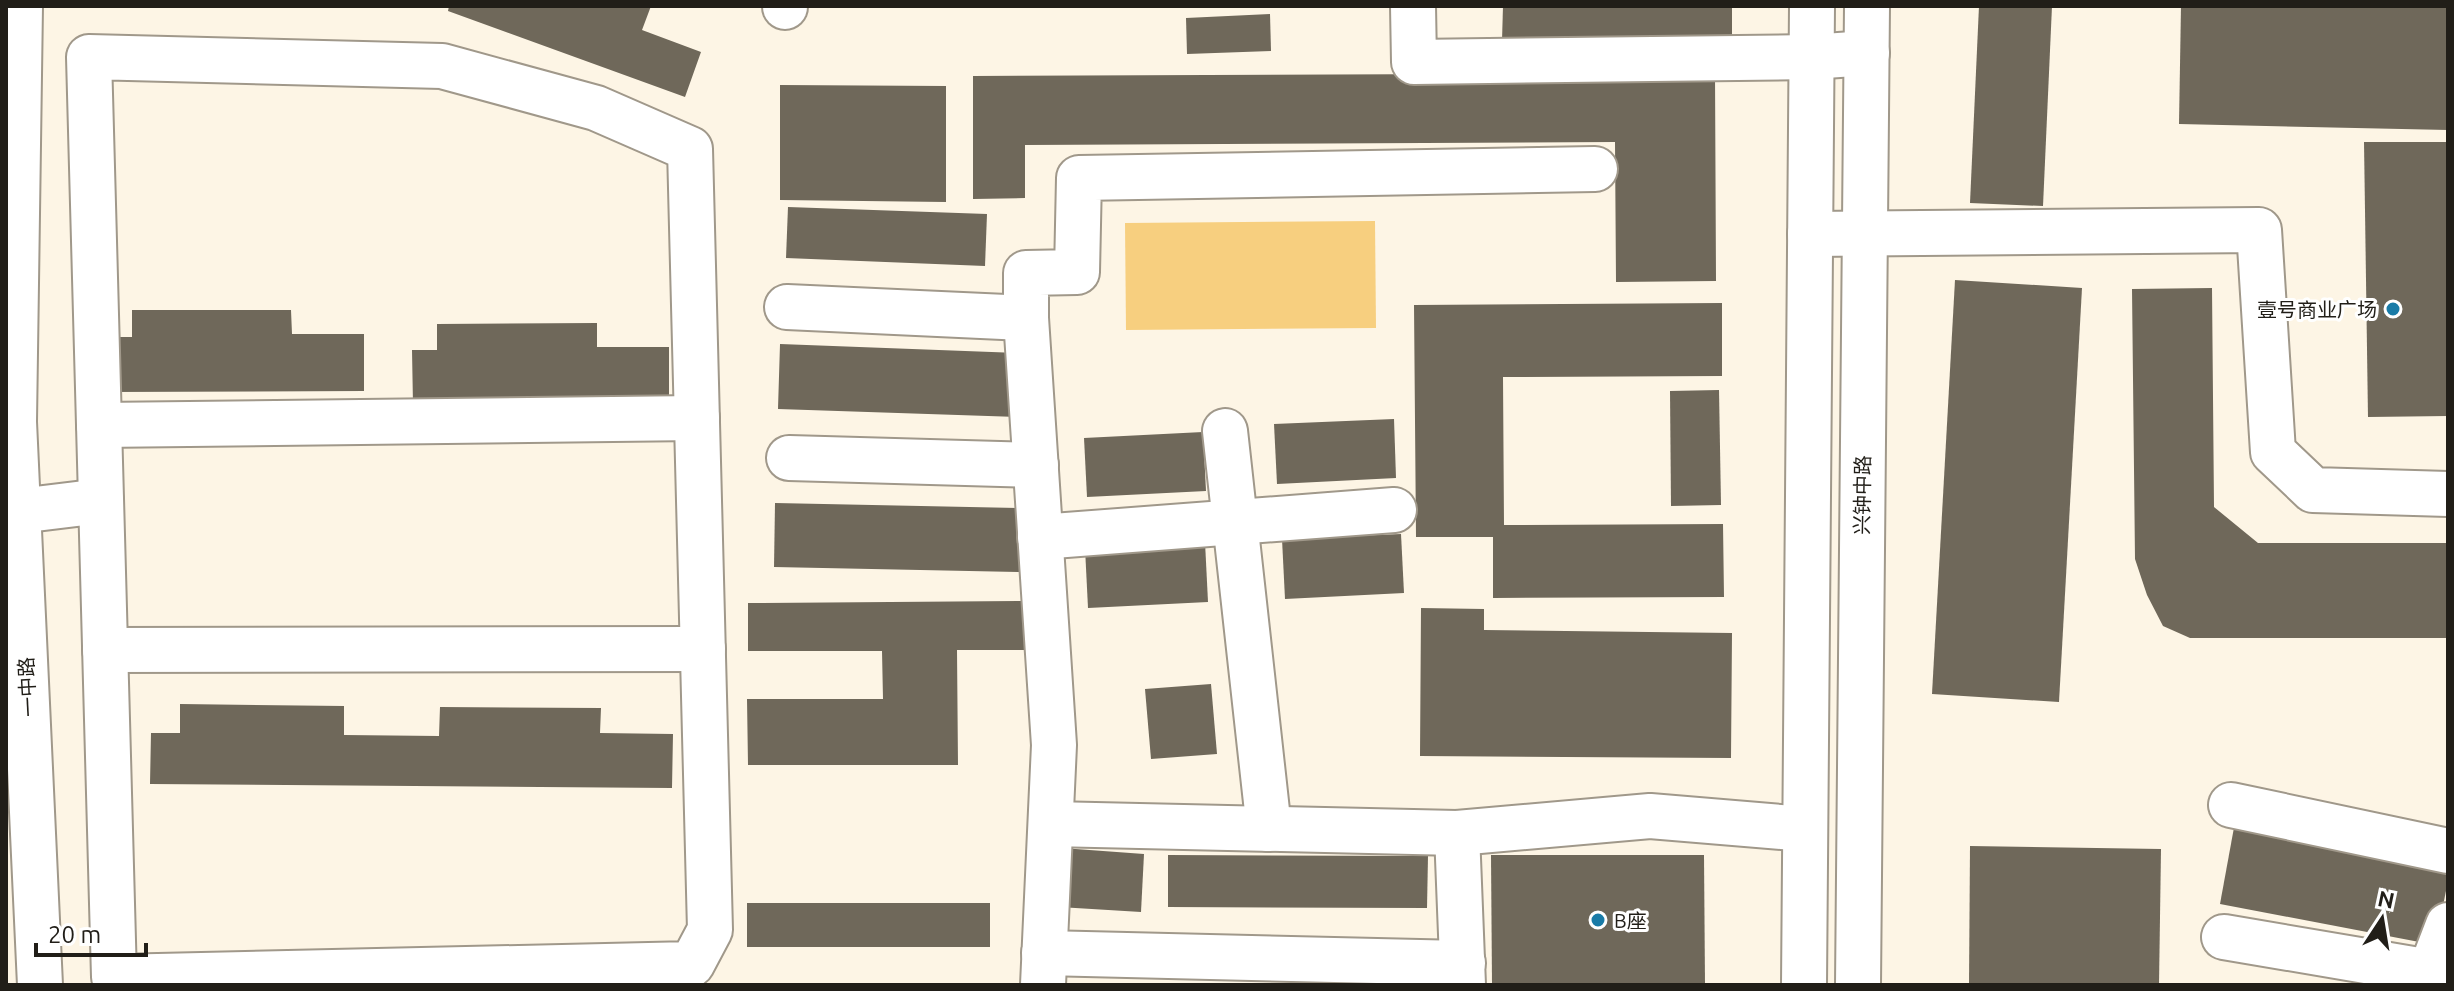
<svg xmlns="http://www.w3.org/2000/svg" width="2454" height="991" font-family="Ubuntu,'Noto Sans SC',sans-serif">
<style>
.green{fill:#f7cf7f}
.building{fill:#6f685a}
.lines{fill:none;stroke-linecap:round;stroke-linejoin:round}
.minor-casing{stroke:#a0988a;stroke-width:48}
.major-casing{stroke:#a0988a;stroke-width:48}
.minor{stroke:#fff;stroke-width:44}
.major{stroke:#fff;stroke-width:44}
.poi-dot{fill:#197ba7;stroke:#fff;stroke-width:3}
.labels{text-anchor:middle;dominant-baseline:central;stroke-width:6;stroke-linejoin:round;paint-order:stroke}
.poi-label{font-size:20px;fill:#211e18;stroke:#fff;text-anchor:end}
.street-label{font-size:20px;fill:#211e18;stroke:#fff}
</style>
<rect width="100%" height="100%" fill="#fdf5e5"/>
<!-- green -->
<polygon class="green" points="1375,221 1376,328 1126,330 1125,223"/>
<!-- building -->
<g class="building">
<polygon points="449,6 651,6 642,30 701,52 685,97 448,11"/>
<polygon points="1503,6 1732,6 1732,42 1502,41"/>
<polygon points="1979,6 2052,6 2043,206 1970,203"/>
<polygon points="2181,6 2448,6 2448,130 2179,124"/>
<polygon points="1270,14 1271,51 1187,54 1186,18"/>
<polygon points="1715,73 1716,281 1616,282 1615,142 1025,145 1025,198 973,199 973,76"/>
<polygon points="780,85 946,86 946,202 780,200"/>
<polygon points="2364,142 2448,142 2448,416 2368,417"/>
<polygon points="788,207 987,214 985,266 786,258"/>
<polygon points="1955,280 2082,288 2059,702 1932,694"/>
<polygon points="2212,288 2214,507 2258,543 2448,543 2448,638 2190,638 2163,626 2147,595 2135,559 2132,289"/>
<polygon points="1722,303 1722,376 1503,377 1504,525 1723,524 1724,597 1493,598 1493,537 1416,537 1414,305"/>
<polygon points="132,310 291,310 292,334 364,334 364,391 108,392 108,337 132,337"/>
<polygon points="597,323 597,347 669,347 669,404 413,405 412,350 437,350 437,324"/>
<polygon points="780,344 1020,353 1018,417 778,409"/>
<polygon points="1719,390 1721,505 1671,506 1670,391"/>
<polygon points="1394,419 1396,478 1277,484 1274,424"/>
<polygon points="1203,432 1206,491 1087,497 1084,438"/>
<polygon points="775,503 1023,508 1022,572 774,567"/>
<polygon points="1401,534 1404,593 1285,599 1282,539"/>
<polygon points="1205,542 1208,602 1088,608 1085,548"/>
<polygon points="1032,601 1032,650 957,650 958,765 748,765 747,699 883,699 882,651 748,651 748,603"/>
<polygon points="1421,608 1484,609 1484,630 1732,633 1731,758 1420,756"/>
<polygon points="1211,684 1217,754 1151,759 1145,689"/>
<polygon points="180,704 344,706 344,735 439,736 440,707 601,708 600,733 673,734 672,788 150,784 151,733 180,733"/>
<polygon points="2235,822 2448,863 2448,881 2435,945 2220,904"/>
<polygon points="1970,846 2161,849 2159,985 1969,985"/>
<polygon points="1062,848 1144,854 1141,912 1059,907"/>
<polygon points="1168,855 1428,856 1427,908 1168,907"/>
<polygon points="1491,855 1704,855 1705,985 1492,985"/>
<rect x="747" y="903" width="243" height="44"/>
</g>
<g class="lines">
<!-- minor casing -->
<g class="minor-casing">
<g id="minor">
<polyline points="20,6 14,422 40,985"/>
<polyline points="1413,6 1414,62 1811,57 1867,53"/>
<polyline points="785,7 785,6"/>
<polygon points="89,57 442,66 596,108 690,149 710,930 692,964 114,977"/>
<polyline points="1810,234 2259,230 2273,452 2313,490 2448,494"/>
<polyline points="787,307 1026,318"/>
<polyline points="99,425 697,418"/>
<polyline points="1225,431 1269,829"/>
<polyline points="789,458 1036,465"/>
<polyline points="6,508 19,511 101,501"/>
<polyline points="1040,537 1394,510"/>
<polyline points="105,650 703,649"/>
<polyline points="2231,805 2448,851"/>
<polyline points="1051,824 1457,833 1650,816 1805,829"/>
<polyline points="1457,833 1463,985"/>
<polyline points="2224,937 2448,975"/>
<polyline points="1044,953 1463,963"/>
<polyline points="2430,972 2448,925"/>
<polyline points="1043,985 1054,745 1026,318 1026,273 1077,272 1079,178 1595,169"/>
</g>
</g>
<!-- major casing -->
<g class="major-casing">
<g id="major">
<polyline points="1804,985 1812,6"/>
<polyline points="1858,985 1867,6"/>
</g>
</g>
<!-- minor -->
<use href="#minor" class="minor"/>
<!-- major -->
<use href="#major" class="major"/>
</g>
<!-- markers -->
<g class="poi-dot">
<circle cx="2393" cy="309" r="8"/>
<circle cx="1598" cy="920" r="8"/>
</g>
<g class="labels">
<!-- poi labels -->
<g class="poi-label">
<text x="2377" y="309">壹号商业广场</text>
<text x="1614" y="920" text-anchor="start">B座</text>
</g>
<!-- street labels -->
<g class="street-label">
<text transform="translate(1862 495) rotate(-89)">兴钟中路</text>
<text transform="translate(27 687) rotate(-93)">一中路</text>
</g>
</g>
<!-- border -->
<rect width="2454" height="991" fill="none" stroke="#211e18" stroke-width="16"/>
<!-- north arrow -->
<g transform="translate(2382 919) rotate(12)" stroke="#ffffff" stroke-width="6" paint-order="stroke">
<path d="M0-6L14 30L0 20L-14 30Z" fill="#211e18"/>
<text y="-12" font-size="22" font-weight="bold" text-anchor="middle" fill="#211e18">N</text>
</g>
<!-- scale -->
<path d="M36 943v12h110v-12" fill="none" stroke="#211e18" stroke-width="4"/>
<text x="48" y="943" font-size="24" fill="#211e18" stroke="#ffffff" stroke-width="6" paint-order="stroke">20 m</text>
</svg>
